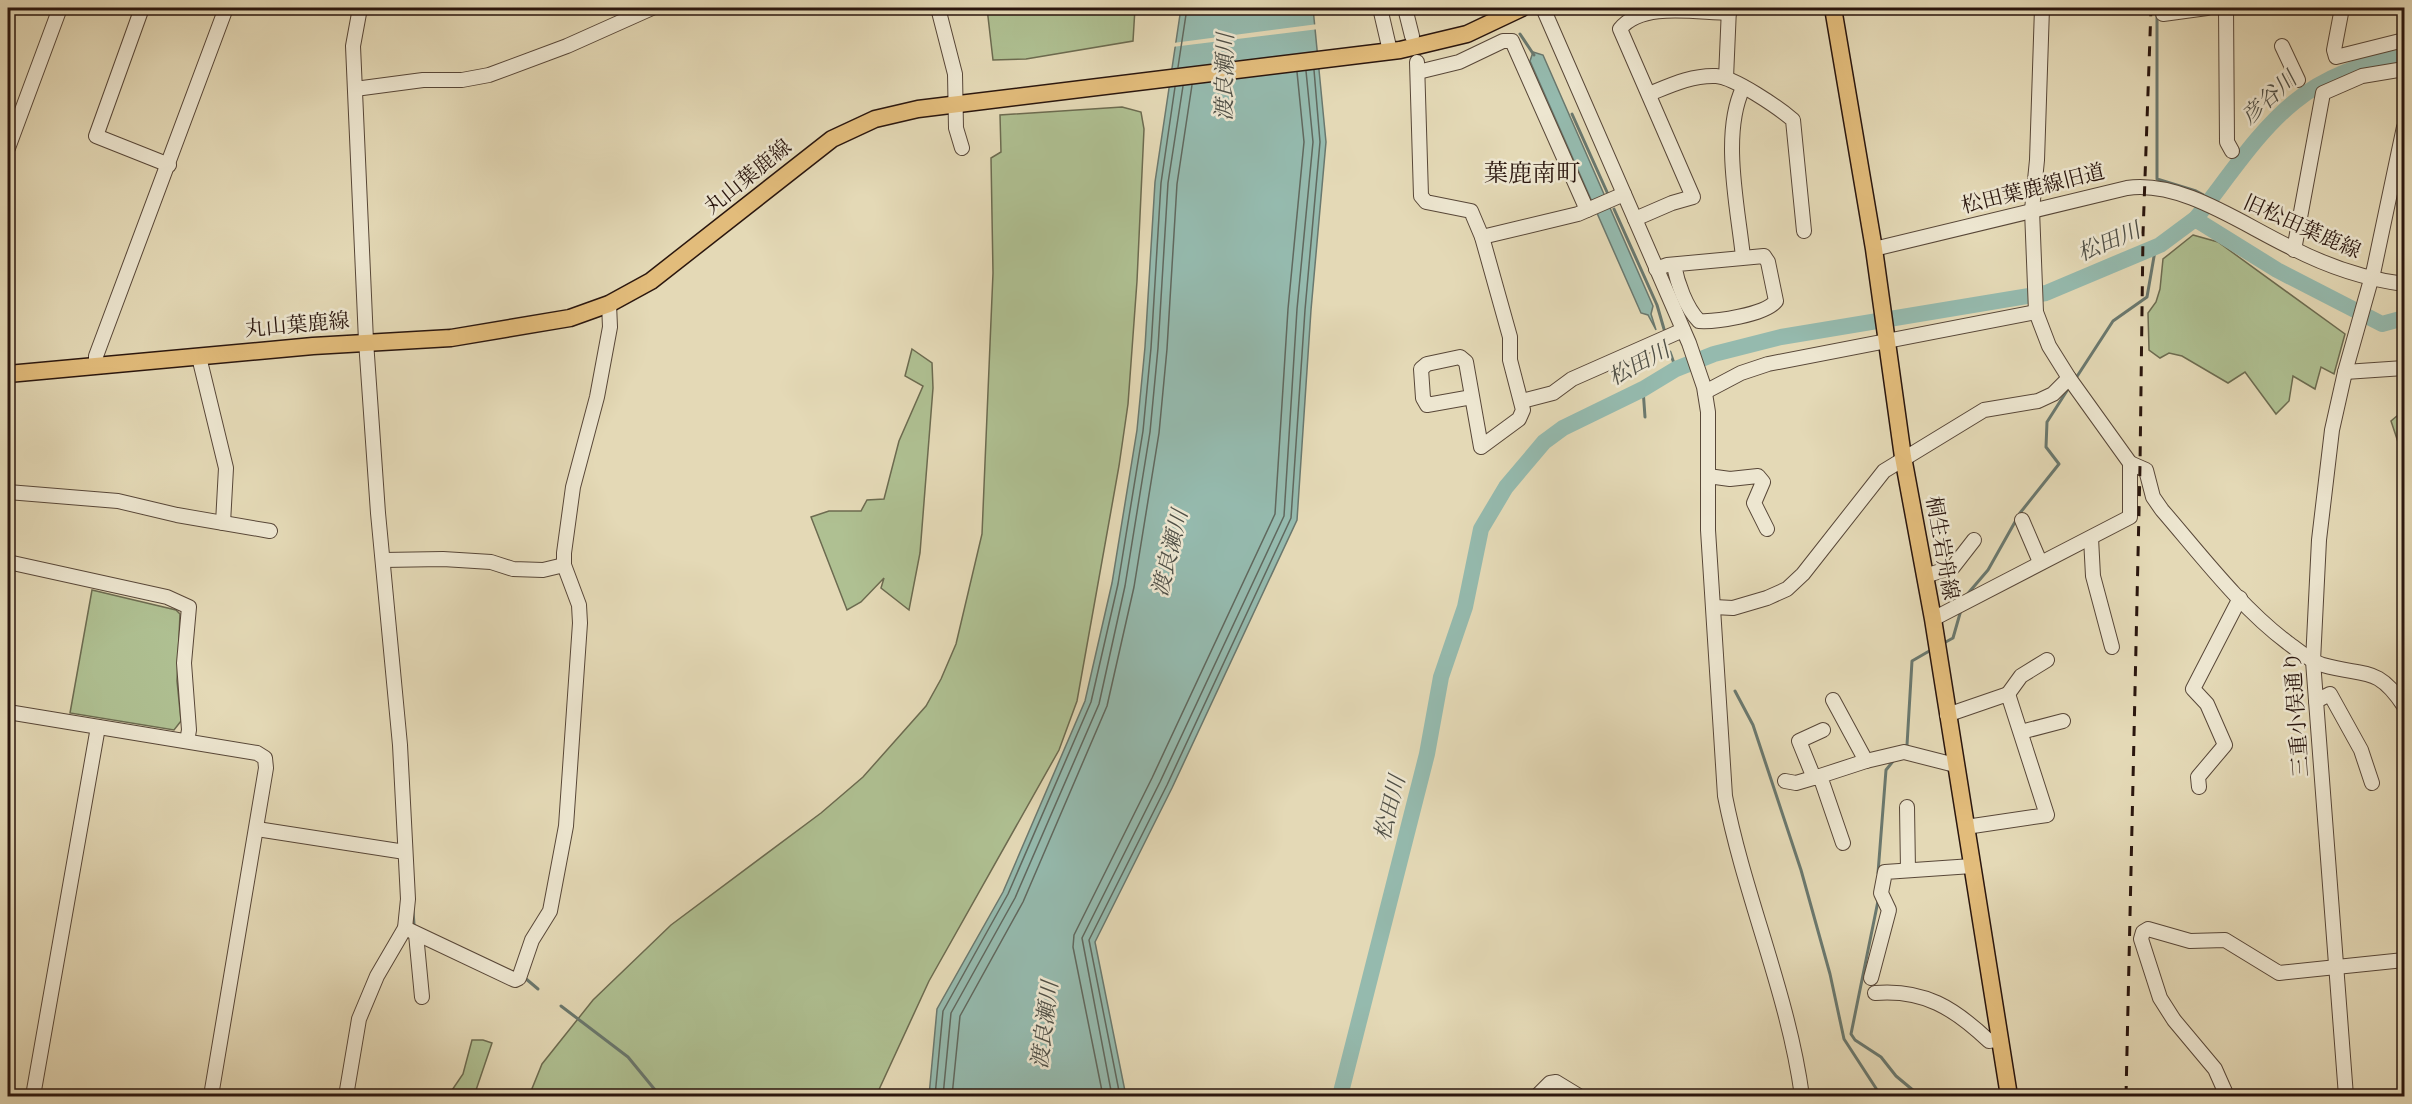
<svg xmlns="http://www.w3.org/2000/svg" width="2412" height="1104" font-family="Cardo,'Noto Serif JP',serif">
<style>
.green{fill:#afc092;stroke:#6c6b50;stroke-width:1.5}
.water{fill:#95baae;stroke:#6a786e;stroke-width:1.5}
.pier{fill:#e4d9b6}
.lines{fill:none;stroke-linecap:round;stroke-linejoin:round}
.shore{stroke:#60685e;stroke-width:1.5}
.stream{stroke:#6a786e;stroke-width:3}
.river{stroke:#95baae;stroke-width:16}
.minor-casing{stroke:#584738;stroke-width:16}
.major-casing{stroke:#2a160e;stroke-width:19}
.minor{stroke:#ede6d0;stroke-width:14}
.major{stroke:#e2bc7b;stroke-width:16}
.rail{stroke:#2a160e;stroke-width:3;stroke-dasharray:10 10;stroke-linecap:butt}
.labels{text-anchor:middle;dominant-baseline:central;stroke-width:5;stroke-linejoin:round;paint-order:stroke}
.street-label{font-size:21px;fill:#2a160e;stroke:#ede6d0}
.water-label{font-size:22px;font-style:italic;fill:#4f4f46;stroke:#ede6d0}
.quarter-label{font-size:24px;fill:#2a160e;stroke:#ede6d0}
</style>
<rect width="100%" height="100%" fill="#e4d9b6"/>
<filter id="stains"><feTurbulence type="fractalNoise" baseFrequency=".00333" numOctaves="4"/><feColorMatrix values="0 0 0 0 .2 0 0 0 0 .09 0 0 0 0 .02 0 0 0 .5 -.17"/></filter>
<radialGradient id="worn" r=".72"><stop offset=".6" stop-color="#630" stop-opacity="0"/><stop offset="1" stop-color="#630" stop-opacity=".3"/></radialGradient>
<!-- green -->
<g class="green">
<polygon points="987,8 1135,8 1133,41 1026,59 993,60"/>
<polygon points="1122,107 1141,112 1144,129 1137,281 1128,404 1119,466 1077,701 1059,750 929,981 876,1096 529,1096 542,1064 593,1000 671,925 821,813 863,777 926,706 941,679 956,644 982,534 993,273 991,158 1001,152 1000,115"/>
<polygon points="2193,235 2218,242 2345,334 2334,374 2321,367 2315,389 2293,376 2289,401 2276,414 2245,372 2228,383 2182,356 2169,353 2160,358 2149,350 2148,313 2156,302 2160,289 2163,259"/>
<polygon points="912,349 932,363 933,388 920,553 909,610 881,588 884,578 861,602 847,610 811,517 829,511 861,511 867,500 884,499 899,441 923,386 905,376"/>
<polygon points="2404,410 2404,460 2391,421"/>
<polygon points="92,590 176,610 180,614 177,681 181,721 174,730 70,713"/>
<polygon points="472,1040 483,1040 492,1043 474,1096 448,1096 463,1074"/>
</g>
<!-- water -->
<g class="water">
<polygon points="1181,8 1313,8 1326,142 1311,310 1297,520 1172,788 1095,942 1126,1096 929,1096 937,1009 1003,892 1085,701 1112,583 1137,430 1145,347 1155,182"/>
<polygon points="1533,52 1543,55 1653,306 1651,314 1656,330 1648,315 1641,313 1530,61"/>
</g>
<!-- pier -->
<polygon class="pier" points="1318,24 1319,29 1172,47 1173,43"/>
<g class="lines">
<!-- shore -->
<g class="shore">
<polyline points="1178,67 1187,8"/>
<polyline points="935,1096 943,1011 1008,894 1091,702 1118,584 1143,431 1151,348 1161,183 1175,87"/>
<polyline points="943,1096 951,1013 1015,898 1099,704 1125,586 1150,432 1158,348 1168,183 1183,86"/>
<polyline points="952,1096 960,1016 1023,902 1107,706 1134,587 1159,433 1167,349 1177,184 1192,85"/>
<polyline points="1103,1096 1073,947 1074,935 1152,778 1275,514 1288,309 1304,142 1297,72"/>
<polyline points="1112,1096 1082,938 1160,782 1284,516 1297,309 1313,142 1306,71"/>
<polyline points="1120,1096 1089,940 1167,785 1291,518 1305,310 1320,142 1314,70"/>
</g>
<!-- stream -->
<g class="stream">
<polyline points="2157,8 2157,179 2196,191 2211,199"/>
<polyline points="1520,34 1534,55"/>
<polyline points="1572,114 1607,192"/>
<polyline points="1614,209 1657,305 1664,329"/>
<polyline points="1670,352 1676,369"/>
<polyline points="2076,378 2113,321 2147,297 2156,245"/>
<polyline points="1643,389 1645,417"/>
<polyline points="1964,598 1988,570 2020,513 2059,464 2046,447 2047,422 2070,386"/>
<polyline points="1942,644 1953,638 1961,610"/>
<polyline points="1735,691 1753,725 1801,870 1830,974 1844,1039 1881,1096"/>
<polyline points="1904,748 1907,745 1912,661 1931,650"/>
<polyline points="1878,873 1886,770 1894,760"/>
<polyline points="1878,901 1851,1034 1855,1040 1881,1057 1896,1076 1920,1096"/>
<polyline points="413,911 414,924"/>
<polyline points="525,978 538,989"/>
<polyline points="561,1006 628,1057 660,1096"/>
</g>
<!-- river -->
<g class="river">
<path d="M2197,217C2260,136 2293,72 2404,57"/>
<polyline points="1340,1096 1427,754 1441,677 1465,607 1481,529 1506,487 1544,442 1563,428 1643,389 1676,369 1714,354 1781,337 2046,293 2160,245 2195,219 2277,270 2382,324 2404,318"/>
</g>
<!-- minor casing -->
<g class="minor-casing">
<g id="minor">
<polyline points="142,8 96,136 169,165"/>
<polyline points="938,8 955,74 956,128 962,148"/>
<polyline points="1380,8 1390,51"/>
<polyline points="1405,8 1412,36"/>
<path d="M1543,8L1689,343L1704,387L1708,412V530L1725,796C1745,898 1788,993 1802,1096"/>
<polyline points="2226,8 2227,142 2232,151"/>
<polyline points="2342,8 2334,50 2336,57 2404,40"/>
<polyline points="2163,14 2207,8"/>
<polyline points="2282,46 2298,80"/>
<polyline points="1417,62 1421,196 1426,202 1471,211 1482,237 1510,337 1510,360 1523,410 1519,419 1481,447 1466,362 1460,357 1427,364 1421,369 1423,398 1427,405 1472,397"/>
<polyline points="1418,72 1459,62 1503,41 1512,41 1587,210"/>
<polyline points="1726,78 1729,8"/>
<path d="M1743,88C1721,134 1738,208 1743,257"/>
<polyline points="355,89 423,80 462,80 489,75 567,46 652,8"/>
<path d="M1649,94C1671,85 1692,75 1716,76C1734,77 1779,108 1793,120L1804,231"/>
<polyline points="8,148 60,8"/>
<path d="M1635,219L1672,203L1693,197L1620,29C1642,1 1698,13 1729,13"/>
<polyline points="1482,237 1578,214 1624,194"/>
<path d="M1874,249L2127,188C2182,180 2243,225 2292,248C2327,266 2365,279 2404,284"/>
<polyline points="2294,250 2323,93 2362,76 2404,69"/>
<path d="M1656,269L1667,265L1764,256L1768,262L1776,301C1765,315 1715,322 1699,321C1686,308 1677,282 1674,265"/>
<polyline points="199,357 226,468 223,523"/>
<polyline points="96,366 96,356 226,8"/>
<polyline points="2345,372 2404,368"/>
<polyline points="1705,392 1741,373 1768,364 2036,312"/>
<polyline points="1522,401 1553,393 1572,379 1683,330"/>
<path d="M2130,463L2146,470L2153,497L2162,510C2201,555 2240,607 2288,643C2298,650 2311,662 2323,665C2365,677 2377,665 2404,706"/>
<polyline points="1708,476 1730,479 1758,476 1763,482 1754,503 1767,529"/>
<polyline points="8,492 118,501 177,515 270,531"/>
<polyline points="2022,520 2040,562"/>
<polyline points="2091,538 2093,576 2112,647"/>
<polyline points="383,560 443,559 491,562 513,569 543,570 564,565"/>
<polyline points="8,562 167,597 189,607 184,663 189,730 187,741"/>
<polyline points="1925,576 1953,567 1974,540"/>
<polyline points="1714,607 1733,608 1767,598 1787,589 1803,574 1884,471 1984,410 2038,401 2053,394 2069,378"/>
<polyline points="1933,619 2130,517 2130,463 2069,378 2049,346 2036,312 2032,210 2037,160 2042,8"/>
<polyline points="2008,694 2021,676 2047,660"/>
<polyline points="1833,700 1866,761"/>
<polyline points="2316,701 2330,694 2361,750 2372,783"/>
<polyline points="8,712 257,753 265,758 266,768 211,1096"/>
<polyline points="1947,715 2008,694 2047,815 1966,827"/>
<polyline points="2021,732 2063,721"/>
<polyline points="1814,778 1799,741 1823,730"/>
<polyline points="1785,781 1796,783 1820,776"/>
<polyline points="2199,787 2198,777 2225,745 2207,704 2193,689 2240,598"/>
<polyline points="1907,807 1908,870"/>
<polyline points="257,829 405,852"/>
<polyline points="1843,843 1820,776 1866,761 1904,752 1955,765"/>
<polyline points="405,928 515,980 519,978 532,940 550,911 566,826 580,623 579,605 564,565 564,553 573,487 597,397 610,327 609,304"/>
<polyline points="416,934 422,997"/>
<polyline points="1871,978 1889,910 1881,893 1885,872 1972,866"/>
<path d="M1875,993C1924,989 1954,1008 1989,1041L2000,1039"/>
<polyline points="33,1096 98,727"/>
<polyline points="346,1096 359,1019 377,976 405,928 408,899 400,745 378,513 366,341 353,46 360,8"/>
<polyline points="1537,1096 1550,1083 1556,1082 1579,1096"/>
<polyline points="2227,1096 2215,1069 2174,1020 2160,998 2141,939 2143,932 2148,929 2190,941 2225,940 2279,973 2404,960"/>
<polyline points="2346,1096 2313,661 2319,540 2332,430 2345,372 2374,269 2404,127"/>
</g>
</g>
<!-- major casing -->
<g class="major-casing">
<g id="major">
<polyline points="1833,8 1874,249 1903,457 1933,619 2009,1096"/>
<polyline points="8,374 313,346 451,338 570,318 609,304 651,281 832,139 875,119 918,109 1400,50 1467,34 1522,8"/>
</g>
</g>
<!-- minor -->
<use href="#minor" class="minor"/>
<!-- major -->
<use href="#major" class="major"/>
<!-- rail -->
<polyline class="rail" points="2126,1096 2140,466 2143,234 2151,8"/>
</g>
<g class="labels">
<!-- street labels -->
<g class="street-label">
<text transform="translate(748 177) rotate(-39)">丸山葉鹿線</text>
<text transform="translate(2033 189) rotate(-14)">松田葉鹿線旧道</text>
<text transform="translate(2302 227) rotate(24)">旧松田葉鹿線</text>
<text transform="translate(297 325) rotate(-5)">丸山葉鹿線</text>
<text transform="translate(1942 548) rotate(80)">桐生岩舟線</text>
<text transform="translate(2297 714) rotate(-94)">三重小俣通り</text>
</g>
<!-- water labels -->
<g class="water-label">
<text transform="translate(1225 77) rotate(-89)">渡良瀬川</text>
<text transform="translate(2269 98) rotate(-42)">彦谷川</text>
<text transform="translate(2109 242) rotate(-23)">松田川</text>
<text transform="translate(1639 364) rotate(-28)">松田川</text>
<text transform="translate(1170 553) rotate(-76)">渡良瀬川</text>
<text transform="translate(1390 808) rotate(-76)">松田川</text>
<text transform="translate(1045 1025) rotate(-83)">渡良瀬川</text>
</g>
<!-- quarter labels -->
<g class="quarter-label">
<text x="1532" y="173">葉鹿南町</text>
</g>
</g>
<!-- margin -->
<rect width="2412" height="1104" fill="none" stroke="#e4d9b6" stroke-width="30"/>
<rect x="9" y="9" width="2394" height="1086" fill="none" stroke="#2a160e" stroke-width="3"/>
<rect x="15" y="15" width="2382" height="1074" fill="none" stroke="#2a160e" stroke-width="1.5"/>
<rect width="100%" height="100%" filter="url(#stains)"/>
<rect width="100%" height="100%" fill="url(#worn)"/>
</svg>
